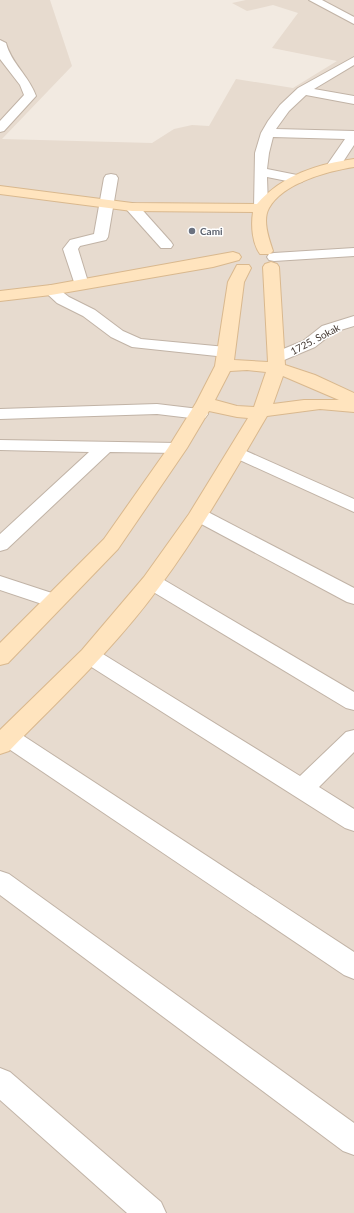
<svg xmlns="http://www.w3.org/2000/svg" width="354" height="1213" font-family="Lato,sans-serif">
<style>
.residential{fill:#e7dbcf}
.lines{fill:none;stroke-linecap:round;stroke-linejoin:round}
.street-casing{stroke:#c1b3a6;stroke-width:2}
.secondary-casing{stroke:#d9b88e;stroke-width:2}
.street{fill:#fff;fill-rule:evenodd}
.secondary{fill:#ffe4be;fill-rule:evenodd}
.worship-dot{fill:#6b7280;stroke:#fff;stroke-width:1.5}
.labels{text-anchor:middle;dominant-baseline:central;stroke-width:3;stroke-linejoin:round;paint-order:stroke}
.far-worship-label{font-size:10px;font-weight:bold;fill:#5b616d;stroke:#fff;text-anchor:start}
.far-street-label{font-size:10px;fill:#443932;stroke:#fff}
</style>
<rect width="100%" height="100%" fill="#f2eae1"/>
<!-- residential -->
<polygon class="residential" points="0,0 50,0 72,66 2,139 152,143 174,129 192,125 209,126 236,79 293,88 337,61 272,48 298,13 273,5 247,11 232,3 246,0 354,0 354,1213 0,1213"/>
<g class="lines">
<!-- street casing -->
<g class="street-casing">
<g id="street">
<polygon points="309,0 322,0 354,17 354,24"/>
<path d="M0,40L6,43C11,63 29,76 36,96L4,131L0,132V121L24,95L20,85L0,59Z"/>
<polygon points="354,57 354,65 314,89 354,96 354,104 306,95 289,111 276,129 354,131 354,145 339,168 329,168 327,165 345,139 273,137 269,153 267,169 302,176 304,179 302,182 297,183 267,177 268,208 266,211 256,211 254,208 255,153 261,133 268,121 280,105 298,88"/>
<polygon points="111,174 116,175 118,178 108,237 106,240 80,246 78,249 89,285 86,288 76,288 63,249 70,240 94,234 104,178 106,175"/>
<polygon points="132,203 137,204 171,242 173,245 171,248 161,248 127,210 125,207 127,204"/>
<polygon points="354,248 354,256 274,261 269,260 267,257 269,254 274,253"/>
<polygon points="51,285 56,287 69,297 95,310 123,331 141,339 226,347 232,348 234,352 232,356 226,357 132,347 111,337 83,316 57,303 43,290 46,287"/>
<polygon points="354,316 354,326 334,332 315,347 277,363 271,362 269,358 271,354 303,341 322,326"/>
<polygon points="157,404 199,409 205,410 208,414 205,418 199,419 157,414 0,419 0,409"/>
<polygon points="0,440 177,443 183,444 186,448 183,452 177,453 110,452 7,549 0,551 0,534 89,452 0,450"/>
<polygon points="237,447 354,499 354,512 231,456 228,452 231,448"/>
<polygon points="199,509 206,511 354,588 354,604 347,602 192,519 189,515 192,511"/>
<polygon points="152,575 159,577 354,692 354,710 346,708 145,587 142,582 145,577"/>
<polygon points="0,576 61,596 64,601 61,606 54,608 0,590"/>
<polygon points="90,649 98,651 300,776 346,732 354,730 354,752 319,787 354,809 354,831 345,828 82,661 79,656 82,651"/>
<polygon points="8,729 16,731 354,952 354,979 344,975 0,743 0,731"/>
<polygon points="0,871 9,874 354,1123 354,1155 343,1151 0,895"/>
<polygon points="0,1068 10,1072 161,1202 166,1213 127,1213 0,1100"/>
</g>
</g>
<!-- secondary casing -->
<g class="secondary-casing">
<g id="secondary">
<path d="M354,159V167C328,171 283,183 269,208C262,220 269,239 273,251L270,254H260C252,243 251,225 253,212L132,211L0,194V186L132,203L257,204C282,175 318,164 354,159Z"/>
<polygon points="233,252 239,254 241,257 239,260 213,267 51,295 0,301 0,291 51,285"/>
<path d="M271,262L277,264L279,267L285,365L315,375L354,393V412L320,409L267,416C233,474 200,532 160,586C116,647 61,698 9,751L0,754V730L82,650L144,577L189,514L248,418L237,417L209,411L187,448L118,549L8,663L0,665V643L104,539L168,448L196,403L215,366L228,282L237,265H249L251,268L244,282L234,360L268,362L263,267L265,264ZM247,370L266,372L254,407L237,406L215,400L230,371ZM283,376L339,400H304L273,404Z"/>
</g>
</g>
<!-- street -->
<use href="#street" class="street"/>
<!-- secondary -->
<use href="#secondary" class="secondary"/>
</g>
<!-- markers -->
<circle class="worship-dot" cx="192" cy="231" r="4"/>
<g class="labels">
<!-- far-worship labels -->
<g class="far-worship-label">
<text x="200" y="231">Cami</text>
</g>
<!-- far-street labels -->
<g class="far-street-label">
<text transform="translate(315 339) rotate(-28)">1725. Sokak</text>
</g>
</g>
</svg>
